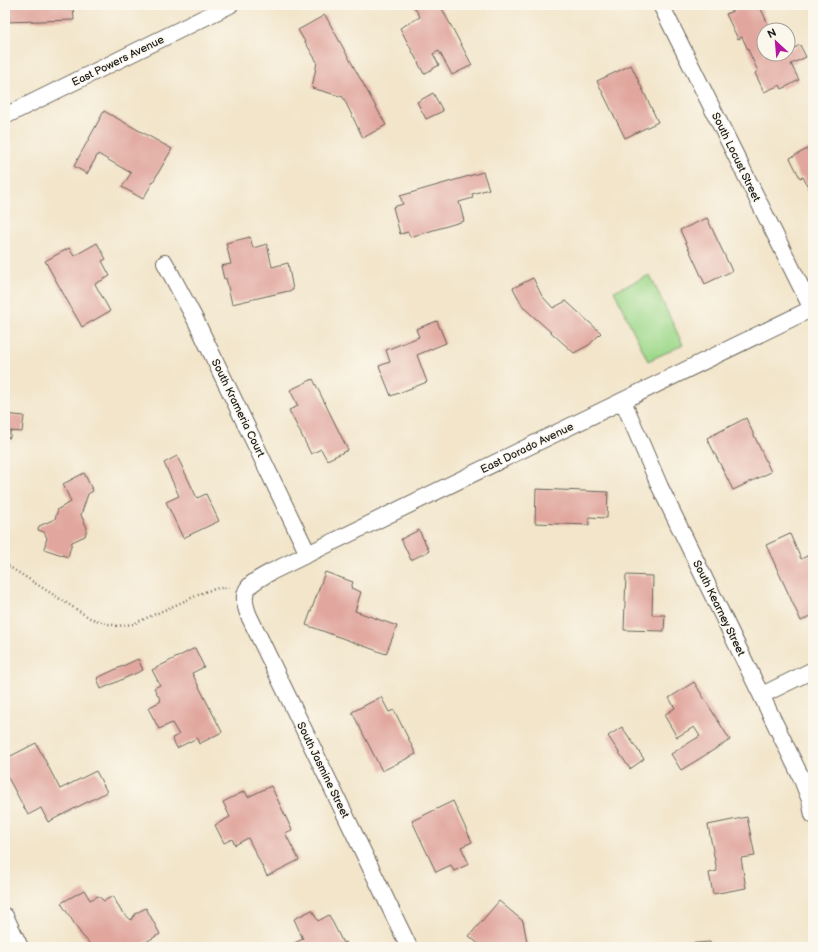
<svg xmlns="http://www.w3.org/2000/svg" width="818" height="952" font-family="'Balsamiq Sans',sans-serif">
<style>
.green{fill:#9fd98c;stroke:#5e7a54}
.building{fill:#e1a79f}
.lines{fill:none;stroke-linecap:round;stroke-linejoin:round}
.street-casing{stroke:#676259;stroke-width:18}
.path{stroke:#676259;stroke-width:2.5;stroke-dasharray:1 3;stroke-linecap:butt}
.street{stroke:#fff;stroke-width:16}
.labels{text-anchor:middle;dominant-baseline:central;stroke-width:3;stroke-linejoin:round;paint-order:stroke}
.street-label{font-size:11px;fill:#1c1c1c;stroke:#fbf7ec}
</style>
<rect width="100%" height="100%" fill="#fbf7ec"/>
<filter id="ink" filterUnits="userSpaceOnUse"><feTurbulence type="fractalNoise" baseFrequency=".025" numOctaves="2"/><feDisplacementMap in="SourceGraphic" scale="8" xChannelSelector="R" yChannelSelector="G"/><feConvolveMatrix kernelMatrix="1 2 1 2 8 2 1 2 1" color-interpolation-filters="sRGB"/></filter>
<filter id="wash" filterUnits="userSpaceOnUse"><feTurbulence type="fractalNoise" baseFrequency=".012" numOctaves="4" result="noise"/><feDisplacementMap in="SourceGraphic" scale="16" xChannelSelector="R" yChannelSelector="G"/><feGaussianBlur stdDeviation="0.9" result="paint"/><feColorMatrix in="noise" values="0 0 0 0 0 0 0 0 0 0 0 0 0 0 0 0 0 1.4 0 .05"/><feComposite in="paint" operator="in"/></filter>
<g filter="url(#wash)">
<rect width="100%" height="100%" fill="#f2e5ca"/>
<!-- green -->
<polygon class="green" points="650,275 683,345 648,361 614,291"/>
<g id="blocks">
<!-- building -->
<g class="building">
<polygon points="5,5 73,5 74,20 5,22"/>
<polygon points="413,5 440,5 472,65 452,75 439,51 433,54 439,65 424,74 400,28 420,17"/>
<polygon points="745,5 759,5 771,30 764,30 764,54 788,54 788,44 791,50 800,45 806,57 791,64 799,80 782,89 780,85 764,92 755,73 758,71 742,37 738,39 726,14"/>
<polygon points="325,15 386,125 363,138 343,97 312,88 317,62 298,30"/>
<polygon points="631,65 658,122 625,138 597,81"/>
<polygon points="433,93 443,111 426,119 417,102"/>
<polygon points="104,111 172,149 143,199 122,187 131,173 98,154 87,174 74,166"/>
<polygon points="813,146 813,197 803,177 800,178 790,158"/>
<polygon points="483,172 489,189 472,194 473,198 459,202 464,221 410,237 408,232 400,234 393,207 403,204 400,196"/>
<polygon points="707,218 732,271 705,284 680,230"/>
<polygon points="250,237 253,248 267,244 272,267 288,263 293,290 232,304 226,278 224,279 221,266 231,264 226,243"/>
<polygon points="97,243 106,259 102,261 110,276 95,284 110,311 82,327 45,261 69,248 74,256"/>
<polygon points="533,278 542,296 553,308 566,301 601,333 589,345 574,353 523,307 513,288"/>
<polygon points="437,321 446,343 417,355 427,382 391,396 379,366 390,362 386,350 419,337 416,329"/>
<polygon points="313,379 348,450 327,460 321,449 311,454 289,410 298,406 290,390"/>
<polygon points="5,414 24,416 22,432 10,431 10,438 5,437"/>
<polygon points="746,418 771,472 733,490 707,438"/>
<polygon points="177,456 197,498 206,494 219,521 183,538 166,502 179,496 164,463"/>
<polygon points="84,473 93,491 88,494 81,515 87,528 85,536 72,542 68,557 44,549 47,538 44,532 38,530 39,526 55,519 58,509 71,502 63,484"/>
<polygon points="536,489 608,492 607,518 589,517 589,525 535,523"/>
<polygon points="419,530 429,551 411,560 401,539"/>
<polygon points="790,534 801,559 813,553 813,615 801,621 766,545"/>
<polygon points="325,572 353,582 351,588 361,592 355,611 397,626 386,654 306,625"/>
<polygon points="626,575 653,576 652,615 665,615 664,631 624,630"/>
<polygon points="195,648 204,667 192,673 222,732 199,744 197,738 177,748 172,738 179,735 172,723 159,729 148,708 161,701 154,688 160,685 152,670"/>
<polygon points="138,659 143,670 101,689 97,678"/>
<polygon points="694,682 730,740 681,770 671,754 700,736 694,727 677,737 664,715 675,708 669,698"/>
<polygon points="381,697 389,712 394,710 416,754 382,771 352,712"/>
<polygon points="622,727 644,759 630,769 608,736"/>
<polygon points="36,743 60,789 96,771 107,792 48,822 41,808 28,815 5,772 5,759"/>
<polygon points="271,786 292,830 285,833 299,860 267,876 248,838 235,845 232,839 224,843 215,825 230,817 223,802 245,791 248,797"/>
<polygon points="453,801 472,842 461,847 469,864 454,871 451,865 436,872 412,821"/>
<polygon points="747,817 755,856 741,858 746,888 713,894 709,873 717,871 708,825"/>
<polygon points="84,890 90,900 98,896 104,901 113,896 121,911 131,920 136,913 146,908 160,934 137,947 93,947 81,934 61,903"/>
<polygon points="499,901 523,921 528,947 482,947 469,936"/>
<polygon points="312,910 318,921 329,915 343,943 346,942 349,947 294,947 292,944 303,939 294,919"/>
<polygon points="710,942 711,947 684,947 684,944"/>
</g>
</g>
</g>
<g filter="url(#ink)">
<use href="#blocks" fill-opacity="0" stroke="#676259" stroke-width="1"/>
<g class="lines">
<!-- street casing -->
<g class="street-casing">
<g id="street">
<polyline points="661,5 812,309"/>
<polyline points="5,116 230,5"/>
<polyline points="165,263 196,321 308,554"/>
<polyline points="623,401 660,487 801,777 810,800 813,815"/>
<polyline points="762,695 813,670"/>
<polyline points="5,916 20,947"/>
<path d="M409,947L249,616C238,589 249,584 271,572L813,308"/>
</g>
</g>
<!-- path -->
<polyline class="path" points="5,564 90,618 108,624 118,626 133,624 207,591 219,588 230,588"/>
<!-- street -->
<use href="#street" class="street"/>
</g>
</g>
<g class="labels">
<!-- street labels -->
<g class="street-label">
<text transform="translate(118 61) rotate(-26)">East Powers Avenue</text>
<text transform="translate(736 157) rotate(64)">South Locust Street</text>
<text transform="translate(238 408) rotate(64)">South Krameria Court</text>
<text transform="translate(527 448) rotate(-26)">East Dorado Avenue</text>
<text transform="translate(719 608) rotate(64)">South Kearney Street</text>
<text transform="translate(323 770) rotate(64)">South Jasmine Street</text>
</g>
</g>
<!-- margin -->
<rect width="818" height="952" fill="none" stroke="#fbf7ec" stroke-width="20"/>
<!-- north arrow -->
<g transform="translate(776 42) rotate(334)"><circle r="19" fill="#fbf7ec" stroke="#a29f99"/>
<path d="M0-3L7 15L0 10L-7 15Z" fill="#b5179e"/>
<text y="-6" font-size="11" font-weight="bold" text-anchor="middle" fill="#1c1c1c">N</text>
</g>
</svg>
